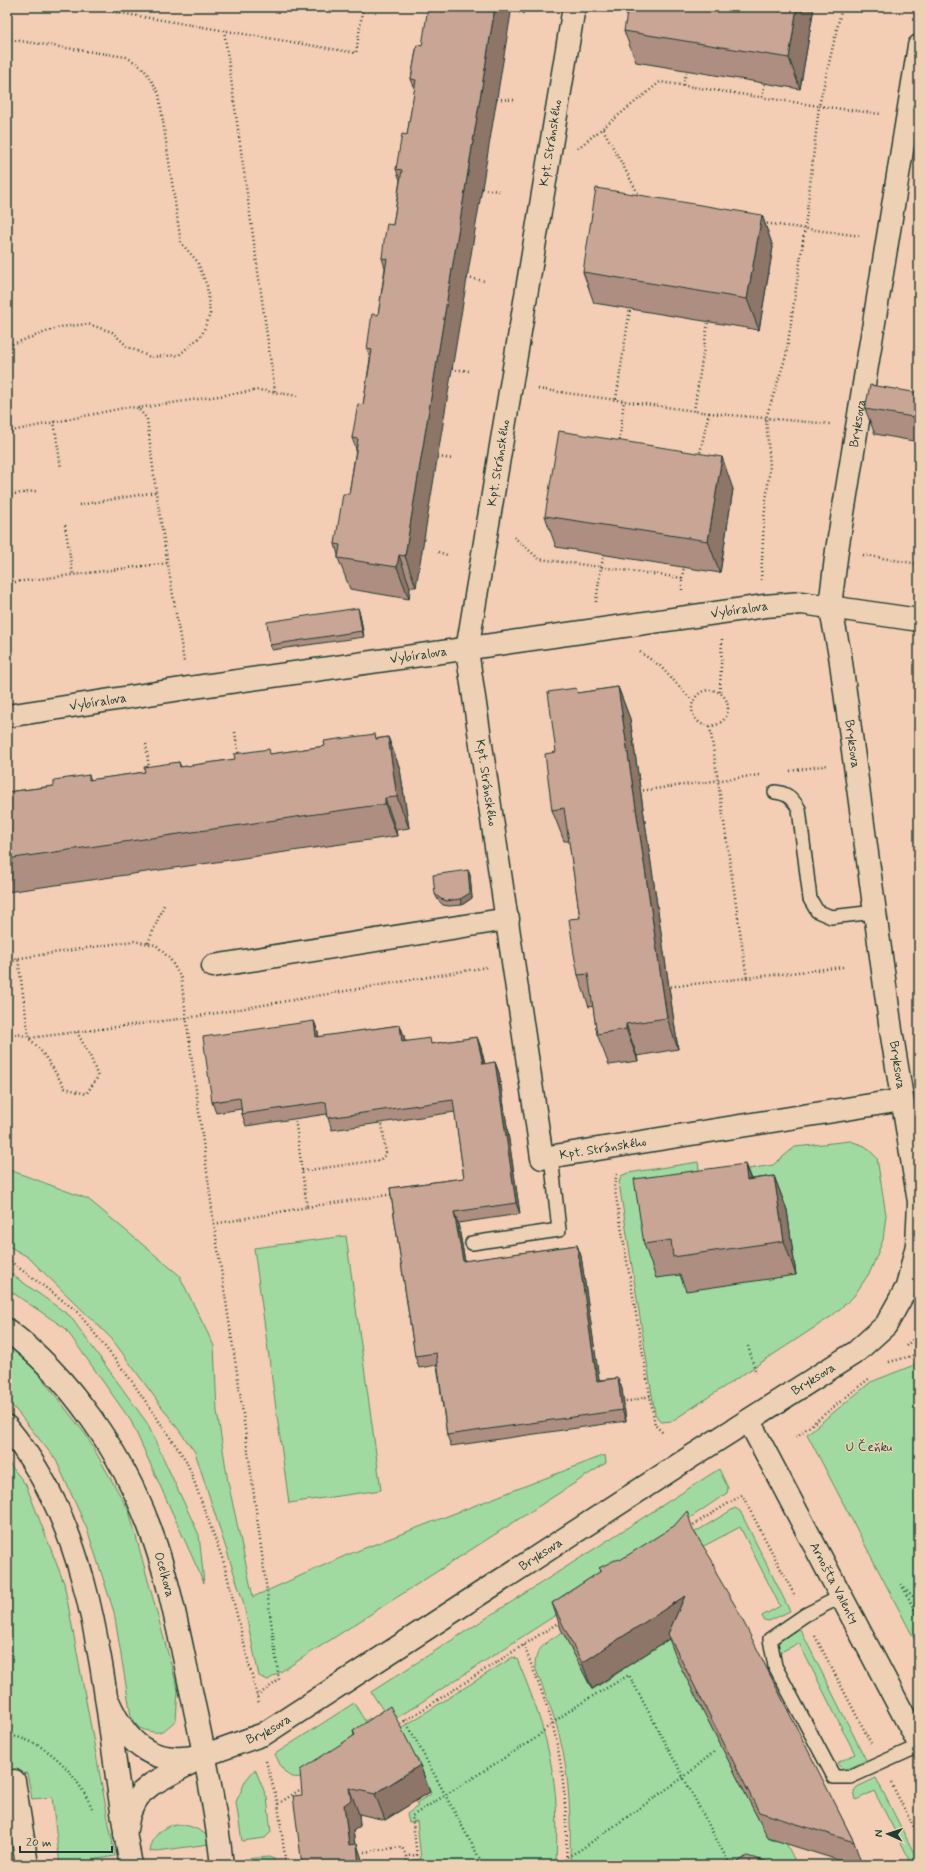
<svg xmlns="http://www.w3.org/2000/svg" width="926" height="1872" font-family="Mynerve,sans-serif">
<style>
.green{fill:#a0daa0;stroke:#608c6a}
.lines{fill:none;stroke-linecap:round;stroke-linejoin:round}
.lane-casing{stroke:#1f3d34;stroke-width:16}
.street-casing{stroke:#1f3d34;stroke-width:25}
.secondary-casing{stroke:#1f3d34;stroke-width:25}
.path{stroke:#1f3d34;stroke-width:2.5;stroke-dasharray:1 3;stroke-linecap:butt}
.lane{stroke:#eed0b4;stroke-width:13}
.street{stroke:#eed0b4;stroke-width:22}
.secondary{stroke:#eed0b4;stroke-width:22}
.wall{fill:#ad8e80;stroke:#1f3d34}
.shaded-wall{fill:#8d7468;stroke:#1f3d34}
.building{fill:#c9a595;stroke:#1f3d34}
.labels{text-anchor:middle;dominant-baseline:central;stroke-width:3;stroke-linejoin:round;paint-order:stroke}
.street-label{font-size:13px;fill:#1f3d34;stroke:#eed0b4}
.park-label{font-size:13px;fill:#254539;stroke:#eed0b4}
</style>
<rect width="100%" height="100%" fill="#f3cdb4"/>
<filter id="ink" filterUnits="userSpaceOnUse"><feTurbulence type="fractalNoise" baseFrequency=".025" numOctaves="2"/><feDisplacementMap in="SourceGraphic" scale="8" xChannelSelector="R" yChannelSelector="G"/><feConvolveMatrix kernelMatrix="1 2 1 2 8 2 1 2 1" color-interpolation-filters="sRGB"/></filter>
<g filter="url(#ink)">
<!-- green -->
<g class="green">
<polygon points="850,1141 865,1146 877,1158 886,1215 883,1240 870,1272 854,1296 832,1316 672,1421 661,1422 655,1414 619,1183 621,1176 628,1173 698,1162 700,1177 773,1165 795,1147"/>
<polygon points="7,1169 88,1199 179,1275 214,1346 217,1411 228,1482 253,1597 347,1555 605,1455 606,1463 268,1680 259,1676 243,1601 195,1452 112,1339 28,1257 7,1245"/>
<polygon points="346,1236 381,1490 289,1503 254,1248"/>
<polygon points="7,1271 70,1316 147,1423 199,1535 204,1583 131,1421 65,1328 7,1289"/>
<path d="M7,1343L24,1355L86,1435L129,1511L178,1690L176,1720C161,1734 159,1735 139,1728L131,1716L114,1612L87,1529L56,1460L16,1410L7,1401Z"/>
<polygon points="919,1363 919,1648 807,1434 871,1382"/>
<polygon points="7,1461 26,1485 64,1583 115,1856 93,1860 94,1865 60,1865 52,1797 32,1799 27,1773 7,1778"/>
<polygon points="719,1469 728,1488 727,1493 675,1528 650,1554 386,1725 378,1713 383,1710 371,1692"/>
<polygon points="735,1508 740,1511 790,1611 769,1621 764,1620 762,1616 780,1606 740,1527 700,1548 682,1540"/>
<path d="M677,1629L726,1754L769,1839L775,1841L783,1837L797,1865H570C571,1820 570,1777 559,1734C553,1711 543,1689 535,1667C535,1647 547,1642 563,1632L592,1690L623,1670L622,1669Z"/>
<path d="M800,1629L866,1760C857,1764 844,1775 837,1763L855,1754L799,1643L781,1652L777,1646L781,1638Z"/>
<path d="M513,1657L517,1659C532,1695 546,1731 552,1770C558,1802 557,1833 556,1865H414L413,1860L421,1859L417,1821L409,1822L407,1814L418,1806L416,1803L431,1794L416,1764L419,1760L411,1751L362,1753Z"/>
<path d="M354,1703L365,1721L370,1718L377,1729L301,1777C285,1780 281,1766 275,1754Z"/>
<polygon points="255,1769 267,1798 271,1832 265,1838 242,1841 236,1802 246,1780"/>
<polygon points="876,1778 919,1863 919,1865 903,1865 910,1860 874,1791 856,1800 854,1791 857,1787"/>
<path d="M176,1824C189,1825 197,1828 208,1836L209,1844L150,1852C152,1836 161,1827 176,1824Z"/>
<polygon points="269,1857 274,1859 276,1865 245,1865 244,1859"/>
</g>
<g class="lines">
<!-- lane casing -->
<g class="lane-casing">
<g id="lane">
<path d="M775,792C787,793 792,798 799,809L810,899L817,911L831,917L875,912"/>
<polyline points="472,1243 559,1230 551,1156"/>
<polyline points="842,1596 805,1615 770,1639 775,1666 834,1777 850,1777 919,1746"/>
</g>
</g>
<!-- street casing -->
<g class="street-casing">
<g id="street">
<path id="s1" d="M574,7L467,650L542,1158L902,1100"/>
<path id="s2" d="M7,716L188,688L765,606L802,603L919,620"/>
<polyline points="213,966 508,919"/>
<path id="s3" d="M749,1421L919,1744"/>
<path d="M108,1701C126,1742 150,1766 198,1756"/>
<polyline points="14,1781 27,1865"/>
<path id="s4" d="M125,1834L129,1814L134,1803L141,1793L152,1784L205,1755L264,1734L689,1458L856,1352L886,1325L907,1287L917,1245L919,1202L891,1030L840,655L830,606L837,550L919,46"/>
</g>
</g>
<!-- secondary casing -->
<g class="secondary-casing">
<g id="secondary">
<path id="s5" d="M7,1330C69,1376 122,1454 149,1526C168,1576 178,1629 189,1681C202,1742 215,1803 222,1865"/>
<path d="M7,1427C108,1548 102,1719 131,1865"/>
</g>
</g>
<!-- path -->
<g class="path">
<polyline points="85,7 356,53 363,7"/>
<polyline points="125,7 125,13"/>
<polyline points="511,11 524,13"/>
<polyline points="224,30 275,392"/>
<path d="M7,39L126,57C146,68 148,74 159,94L181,243L197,261L207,286L210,314L202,335L179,355L150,357L128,347L112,332L88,324L60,327L7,346"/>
<polyline points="683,85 687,70"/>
<polyline points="762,97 765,83"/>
<polyline points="497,99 515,100"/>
<polyline points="603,129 640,197"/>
<polyline points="578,148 660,82 819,106 842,7"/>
<polyline points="482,189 500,191"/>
<polyline points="763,223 861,236"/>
<polyline points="467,278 485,281"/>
<polyline points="452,369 469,371"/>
<polyline points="538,389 709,413 699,457"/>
<polyline points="616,399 630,309"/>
<polyline points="138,408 259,390 299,396"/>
<polyline points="694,411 708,322"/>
<polyline points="709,413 830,424"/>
<polyline points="54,421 61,468"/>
<polyline points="7,432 128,407 138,408 147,419 156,492 184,662"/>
<polyline points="619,444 624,400"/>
<polyline points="438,457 453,459"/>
<polyline points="7,495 36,491"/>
<polyline points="79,505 156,492"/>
<polyline points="65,525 73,575"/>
<polyline points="514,537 539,559 601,567 604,554"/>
<polyline points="438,552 447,555"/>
<polyline points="863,555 919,564"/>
<polyline points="682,578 684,567"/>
<polyline points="761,580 764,519 770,466 766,418 786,356 805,228 819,106 881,114"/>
<polyline points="7,583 168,563"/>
<polyline points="596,602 601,567 682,578 682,591"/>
<polyline points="640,652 660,666 692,700"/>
<circle cx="710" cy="708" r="18"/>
<polyline points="720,692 722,639"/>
<polyline points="710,727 747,979"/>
<polyline points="235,732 239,756"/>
<polyline points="146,744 149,769"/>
<polyline points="790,771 828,765"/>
<polyline points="639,791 759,775"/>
<polyline points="148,943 164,905"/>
<polyline points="7,960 133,941 156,945 170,959 181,978 214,1224 240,1392 279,1680 257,1696"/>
<polyline points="7,966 18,958 29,1038 187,1018 487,967"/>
<polyline points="667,987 843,967"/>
<path d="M7,1035C12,1035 18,1034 22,1035C38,1040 56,1074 65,1088L86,1094L98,1077L91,1058L77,1032"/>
<polyline points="302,1171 380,1160 386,1154 382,1123"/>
<polyline points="617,1174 614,1185 655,1425 663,1433"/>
<polyline points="307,1207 394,1194"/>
<polyline points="214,1224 307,1207 295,1118"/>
<polyline points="7,1259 77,1311 131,1380 187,1462 224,1563 259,1704"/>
<polyline points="748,1346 756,1373"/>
<polyline points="906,1346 919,1334"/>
<polyline points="889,1362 919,1354"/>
<polyline points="622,1403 650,1396"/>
<polyline points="796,1437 871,1377"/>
<polyline points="690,1527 742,1495 795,1596"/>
<polyline points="901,1584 919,1618"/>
<polyline points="904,1587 919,1603"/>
<polyline points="815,1636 871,1743"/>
<path d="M524,1645C533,1671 545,1697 552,1723C564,1768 568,1819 566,1865"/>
<polyline points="405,1720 483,1865"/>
<polyline points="397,1726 561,1621"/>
<path d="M7,1735C48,1741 75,1772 92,1808"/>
<polyline points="266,1761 278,1804 286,1865"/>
<polyline points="891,1783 919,1837"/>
<polyline points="278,1804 304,1787"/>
<polyline points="364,1852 402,1847 406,1856"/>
<polyline points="567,1857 580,1850 684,1777 716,1750"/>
<path d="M407,1865L406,1856L417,1855L412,1816L536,1738C563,1711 597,1694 629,1675L730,1865"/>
</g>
<!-- lane -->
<use href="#lane" class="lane"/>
<!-- street -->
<use href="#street" class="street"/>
<!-- secondary -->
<use href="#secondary" class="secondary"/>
</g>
<!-- wall -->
<g class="wall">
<polygon points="814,7 800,89 636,62 624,31"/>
<polygon points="417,45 416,587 410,587 409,599 350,589 338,558 338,555 335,544 349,494 356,449 352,438 363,405 370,359 367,349 378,315 385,268 382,258 393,225 400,180 396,169 407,135 415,89 411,79"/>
<polygon points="762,215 773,247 759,330 594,303 583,272"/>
<polygon points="919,393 919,442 875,434 865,409"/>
<polygon points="733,489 720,573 556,547 545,516"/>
<polygon points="360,614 364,637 272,650 270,645"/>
<polygon points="618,687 630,719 678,1049 637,1056 638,1061 609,1065 597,1034 593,1006 589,1007 578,975 580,918 569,841 564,841 552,810 556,752 578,693"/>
<polygon points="388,737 400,769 409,828 396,830 397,836 7,892 7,792 54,786 89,775 91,780 145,772 179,762 181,767"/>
<polygon points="468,870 470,875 472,898 462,905 449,906 443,905 438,900 435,894"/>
<polygon points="314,1021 318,1032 319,1037 400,1025 404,1036 405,1041 432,1044 477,1037 481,1048 485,1064 495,1062 499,1073 520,1214 458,1223 465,1261 577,1245 581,1256 599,1380 618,1378 622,1389 626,1421 451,1446 447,1435 437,1365 419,1368 415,1356 390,1188 464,1178 455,1112 332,1130 328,1118 327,1114 246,1126 242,1114 241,1109 216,1113 212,1102"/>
<polygon points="745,1164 751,1179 774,1176 787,1210 796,1275 686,1291 680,1275 656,1278 644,1244"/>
<polygon points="695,1533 854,1842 862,1865 854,1865 768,1838 677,1660 669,1639 592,1689 561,1629 552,1603 600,1572 599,1568"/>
<polygon points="353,1731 420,1765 430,1792 385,1820 359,1814 360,1826 353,1831 355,1844 364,1865 302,1795 354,1735"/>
</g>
<!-- shaded-wall -->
<g class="shaded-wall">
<polygon points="495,7 512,7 416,587 405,556"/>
<polygon points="797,7 814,7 800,89 789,58"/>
<polygon points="762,215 773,247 759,330 747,299"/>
<polygon points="722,457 733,489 720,573 708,541"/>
<polygon points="399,555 410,587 409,599 397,567"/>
<polygon points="358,608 360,614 364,637 362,631"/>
<polygon points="618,687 630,719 678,1049 667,1018"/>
<polygon points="388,737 400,769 409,828 397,797"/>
<polygon points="385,798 396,830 397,836 385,804"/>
<polygon points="468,870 470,875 472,898 462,905 460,899"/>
<polygon points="314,1021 318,1032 320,1048 316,1037"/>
<polygon points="626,1024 637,1056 638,1061 626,1029"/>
<polygon points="400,1025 404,1036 406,1053 402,1042"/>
<polygon points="477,1037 481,1048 487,1075 483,1064"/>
<polygon points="495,1062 499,1073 520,1214 516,1203"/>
<polygon points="745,1164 757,1198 747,1180"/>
<polygon points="774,1176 787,1210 796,1275 784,1241"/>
<polygon points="454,1212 458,1223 467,1273 463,1261"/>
<polygon points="577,1245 581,1256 601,1392 597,1381"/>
<polygon points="618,1378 622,1389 626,1421 622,1410"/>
<polygon points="685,1596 668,1634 669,1639 592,1689 582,1663"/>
<polygon points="420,1765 430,1792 385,1820 375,1794"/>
<polygon points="349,1788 359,1814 360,1826 353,1831 358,1865 349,1845 344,1805"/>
<polygon points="357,1844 364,1865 359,1865"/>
</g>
<!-- building -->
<g class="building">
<polygon points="428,7 495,7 405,556 399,555 397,567 338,558 340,545 335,544 343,494 349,494 358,439 352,438 358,404 363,405 372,350 367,349 372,314 378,315 387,259 382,258 384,241 387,224 393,225 402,170 396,169 402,134 407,135 416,80 411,79 417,45 422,46"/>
<polygon points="628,7 797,7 789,58 624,31"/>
<polygon points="596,188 762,215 747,299 583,272"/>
<polygon points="870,385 919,393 919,418 865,409"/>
<polygon points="559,431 722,457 708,541 545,516"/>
<polygon points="358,608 362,631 270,645 267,622"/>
<polygon points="618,687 667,1018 626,1024 626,1029 597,1034 588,974 578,975 574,954 569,919 580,918 564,808 552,810 545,754 556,752 548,692 576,688 577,693"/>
<polygon points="375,734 376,739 388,737 397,797 385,798 385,804 7,859 7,792 54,786 54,780 89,775 89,780 145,772 144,767 179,762 180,767 235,759 234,754 269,749 270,754 325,746 324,741"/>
<polygon points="468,870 470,893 460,899 447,901 441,899 435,894 433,875"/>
<polygon points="314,1021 316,1037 400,1025 402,1042 430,1038 431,1044 477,1037 483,1064 495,1062 516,1203 454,1212 463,1261 577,1245 597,1381 618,1378 622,1410 447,1435 436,1353 415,1356 390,1188 464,1178 453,1100 328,1118 326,1102 242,1114 240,1098 212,1102 203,1037"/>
<polygon points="745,1164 747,1180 774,1176 784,1241 673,1257 671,1240 644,1244 634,1179"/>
<polygon points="687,1511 693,1530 713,1562 716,1573 736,1607 854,1842 759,1812 668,1634 685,1596 582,1663 552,1603 601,1571 599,1568 619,1558 620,1560 674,1526"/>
<polygon points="390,1706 420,1765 375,1794 349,1788 351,1800 344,1805 349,1845 357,1844 359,1865 302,1865 293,1796 302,1795 300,1770 355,1735 353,1731"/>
<polygon points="747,1856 779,1865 733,1865"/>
</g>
</g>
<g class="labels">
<!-- street labels -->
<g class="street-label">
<text transform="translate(551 143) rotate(-81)">Kpt. Stránského</text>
<text stroke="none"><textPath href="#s4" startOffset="1844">Bryksova</textPath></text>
<text transform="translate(499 463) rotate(-81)">Kpt. Stránského</text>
<text stroke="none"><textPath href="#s2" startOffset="740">Vybíralova</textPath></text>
<text stroke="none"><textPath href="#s2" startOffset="416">Vybíralova</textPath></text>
<text stroke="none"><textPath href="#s2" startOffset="92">Vybíralova</textPath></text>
<text transform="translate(852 744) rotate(82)">Bryksova</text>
<text stroke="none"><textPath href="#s1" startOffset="786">Kpt. Stránského</textPath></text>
<text transform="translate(897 1065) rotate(81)">Bryksova</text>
<text stroke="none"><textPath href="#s1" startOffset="1227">Kpt. Stránského</textPath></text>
<text stroke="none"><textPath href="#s4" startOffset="836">Bryksova</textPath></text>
<text stroke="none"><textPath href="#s4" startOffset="512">Bryksova</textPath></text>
<text stroke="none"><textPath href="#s5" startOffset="296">Ocelkova</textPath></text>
<text stroke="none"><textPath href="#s3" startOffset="183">Arnošta Valenty</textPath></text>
<text stroke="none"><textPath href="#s4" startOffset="188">Bryksova</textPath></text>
</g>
<!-- park labels -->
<g class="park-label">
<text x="869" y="1447">U Čeňku</text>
</g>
</g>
<!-- margin -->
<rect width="926" height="1872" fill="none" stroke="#eed0b4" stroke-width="24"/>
<rect x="12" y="12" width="902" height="1848" fill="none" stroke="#1f3d34" stroke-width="1.5" filter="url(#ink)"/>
<!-- north arrow -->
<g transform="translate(888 1834) rotate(273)" stroke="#eed0b4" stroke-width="3" paint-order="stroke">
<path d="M0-3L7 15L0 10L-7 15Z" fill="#1f3d34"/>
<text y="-6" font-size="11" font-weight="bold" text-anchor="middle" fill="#1f3d34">N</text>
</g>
<!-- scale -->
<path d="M20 1846v6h92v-6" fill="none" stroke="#1f3d34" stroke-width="2"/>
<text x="26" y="1846" font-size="12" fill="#1f3d34" stroke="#eed0b4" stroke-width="3" paint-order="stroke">20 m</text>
</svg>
